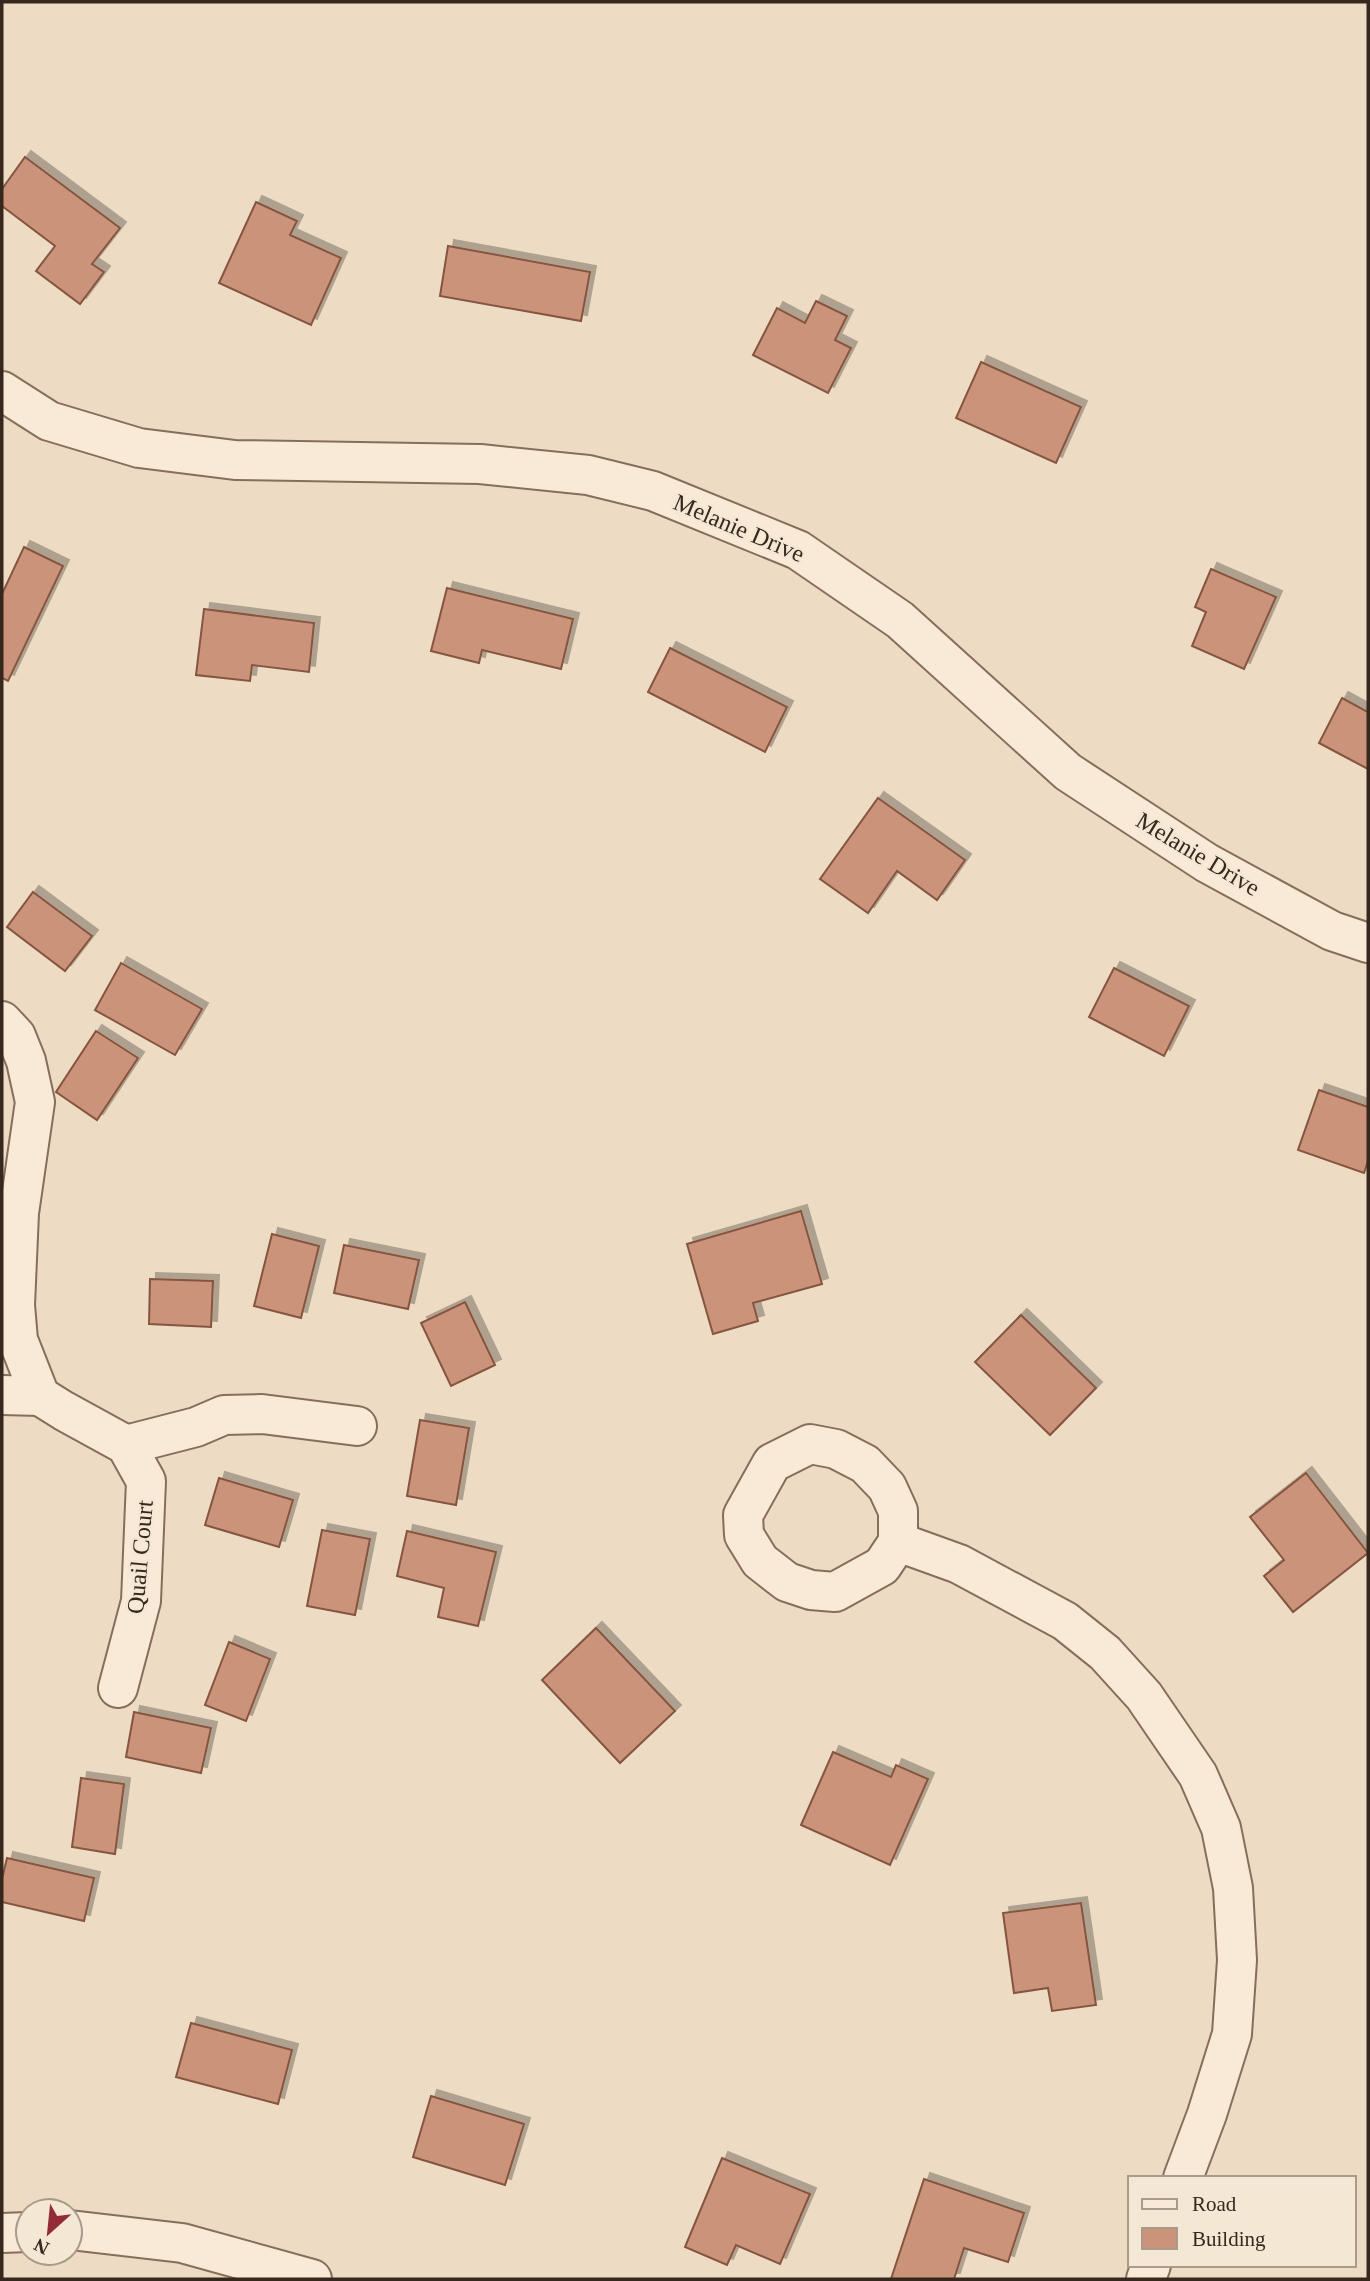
<svg xmlns="http://www.w3.org/2000/svg" width="1370" height="2281" font-family="'Times New Roman',serif">
<style>
.building{fill:#ca937a;stroke:#855541;stroke-width:2;filter:url(#shadow)}
.lines{fill:none;stroke-linecap:round;stroke-linejoin:round}
.street-casing{stroke:#876d5b;stroke-width:42}
.street{stroke:#f8ead6;stroke-width:38}
.labels{text-anchor:middle;dominant-baseline:central;stroke-width:5;stroke-linejoin:round;paint-order:stroke}
.street-label{font-size:24px;fill:#37281e;stroke:#f4e7d3}
</style>
<defs>
<filter id="shadow"><feDropShadow dx="6" dy="-6" stdDeviation="0" flood-color="#0004"/></filter>
</defs>
<rect width="100%" height="100%" fill="#eddcc3"/>
<!-- building -->
<g class="building">
<polygon points="25,157 120,228 92,264 104,272 80,304 36,271 55,246 2,206 2,189"/>
<polygon points="256,202 297,221 290,235 341,258 311,325 219,283"/>
<polygon points="448,246 590,272 581,321 440,296"/>
<polygon points="816,301 847,316 835,340 851,348 828,393 753,355 777,308 805,323"/>
<polygon points="981,362 1081,407 1056,463 956,418"/>
<polygon points="24,547 63,566 8,681 2,678 2,594"/>
<polygon points="1211,569 1276,597 1244,669 1192,646 1206,612 1195,607"/>
<polygon points="447,588 573,619 561,669 482,650 479,663 431,651"/>
<polygon points="204,609 314,623 309,672 252,665 250,681 196,675"/>
<polygon points="670,648 787,707 765,752 648,692"/>
<polygon points="1342,698 1368,712 1368,769 1319,743"/>
<polygon points="878,798 965,860 937,900 897,871 868,913 820,879"/>
<polygon points="33,892 92,936 65,971 7,927"/>
<polygon points="121,963 202,1009 175,1055 95,1010"/>
<polygon points="1114,968 1189,1006 1164,1056 1089,1017"/>
<polygon points="96,1031 138,1058 97,1120 56,1092"/>
<polygon points="1319,1090 1368,1107 1368,1161 1364,1173 1298,1150"/>
<polygon points="801,1211 822,1284 753,1303 758,1321 713,1334 687,1244"/>
<polygon points="272,1234 319,1246 301,1318 254,1306"/>
<polygon points="344,1245 419,1260 408,1309 334,1293"/>
<polygon points="150,1279 213,1281 211,1327 149,1324"/>
<polygon points="465,1302 495,1365 451,1386 421,1323"/>
<polygon points="1021,1315 1096,1388 1050,1435 975,1362"/>
<polygon points="420,1420 469,1428 456,1505 407,1496"/>
<polygon points="1306,1473 1368,1553 1293,1612 1264,1576 1284,1560 1250,1517"/>
<polygon points="219,1478 293,1500 279,1547 205,1525"/>
<polygon points="322,1530 370,1539 355,1615 307,1606"/>
<polygon points="407,1531 496,1552 478,1626 438,1617 444,1588 397,1576"/>
<polygon points="596,1628 675,1711 620,1763 542,1680"/>
<polygon points="229,1642 270,1659 246,1721 205,1705"/>
<polygon points="134,1712 211,1728 201,1773 126,1757"/>
<polygon points="833,1752 891,1777 896,1765 928,1779 890,1865 801,1825"/>
<polygon points="81,1778 124,1784 115,1854 72,1847"/>
<polygon points="7,1858 94,1878 84,1921 2,1902 2,1879"/>
<polygon points="1081,1903 1096,2005 1052,2011 1048,1988 1014,1993 1003,1913"/>
<polygon points="191,2023 292,2050 278,2104 176,2077"/>
<polygon points="431,2096 524,2124 505,2185 413,2157"/>
<polygon points="722,2158 810,2194 780,2264 736,2245 727,2265 685,2247"/>
<polygon points="924,2179 1024,2213 1008,2262 964,2248 954,2279 891,2279"/>
</g>
<g class="lines">
<!-- street casing -->
<g class="street-casing">
<g id="street">
<polyline points="2,391 49,421 139,448 235,460 480,464 588,475 653,491 798,550 900,620 1068,772 1207,863 1332,931 1368,943"/>
<polyline points="2,1021 16,1036 26,1061 35,1102 19,1213 15,1305 18,1340 40,1396"/>
<polyline points="2,1395 40,1396"/>
<polyline points="40,1396 64,1411 126,1445 146,1481 141,1601 118,1688"/>
<polygon points="810,1444 836,1449 865,1464 887,1487 898,1511 898,1542 882,1566 835,1592 811,1590 787,1582 760,1561 744,1535 743,1515 772,1463"/>
<polyline points="126,1445 196,1427 224,1415 262,1414 357,1426"/>
<polyline points="898,1542 959,1564 1065,1621 1105,1653 1144,1696 1198,1775 1221,1828 1233,1888 1237,1960 1232,2034 1207,2114 1183,2178"/>
<polyline points="70,2230 182,2243 312,2279"/>
<polyline points="2,2233 28,2232"/>
<polyline points="1146,2279 1151,2265"/>
</g>
</g>
<!-- street -->
<use href="#street" class="street"/>
</g>
<g class="labels">
<!-- street labels -->
<g class="street-label">
<text transform="translate(739 528) rotate(23)">Melanie Drive</text>
<text transform="translate(1198 854) rotate(31)">Melanie Drive</text>
<text transform="translate(140 1557) rotate(-85)">Quail Court</text>
</g>
</g>
<!-- border -->
<rect width="1370" height="2281" fill="none" stroke="#37281e" stroke-width="7"/>
<!-- legend -->
<rect x="1128" y="2176" width="228" height="91" fill="#f4e7d3" stroke="#a89b8b" stroke-width="2"/>
<rect x="1142" y="2199" width="35" height="10" fill="#f8ead6" stroke="#a89b8b" stroke-width="2"/>
<text x="1192" y="2211" font-size="21" fill="#37281e">Road</text>
<rect x="1142" y="2228" width="35" height="21" fill="#ca937a" stroke="#a89b8b" stroke-width="2"/>
<text x="1192" y="2246" font-size="21" fill="#37281e">Building</text>
<!-- north arrow -->
<g transform="translate(49 2232) rotate(207)"><circle r="33" fill="#f4e7d3" stroke="#a89b8b" stroke-width="2"/>
<path d="M0-5L12 26L0 18L-12 26Z" fill="#942c38"/>
<text y="-10" font-size="19" font-weight="bold" text-anchor="middle" fill="#37281e">N</text>
</g>
</svg>
